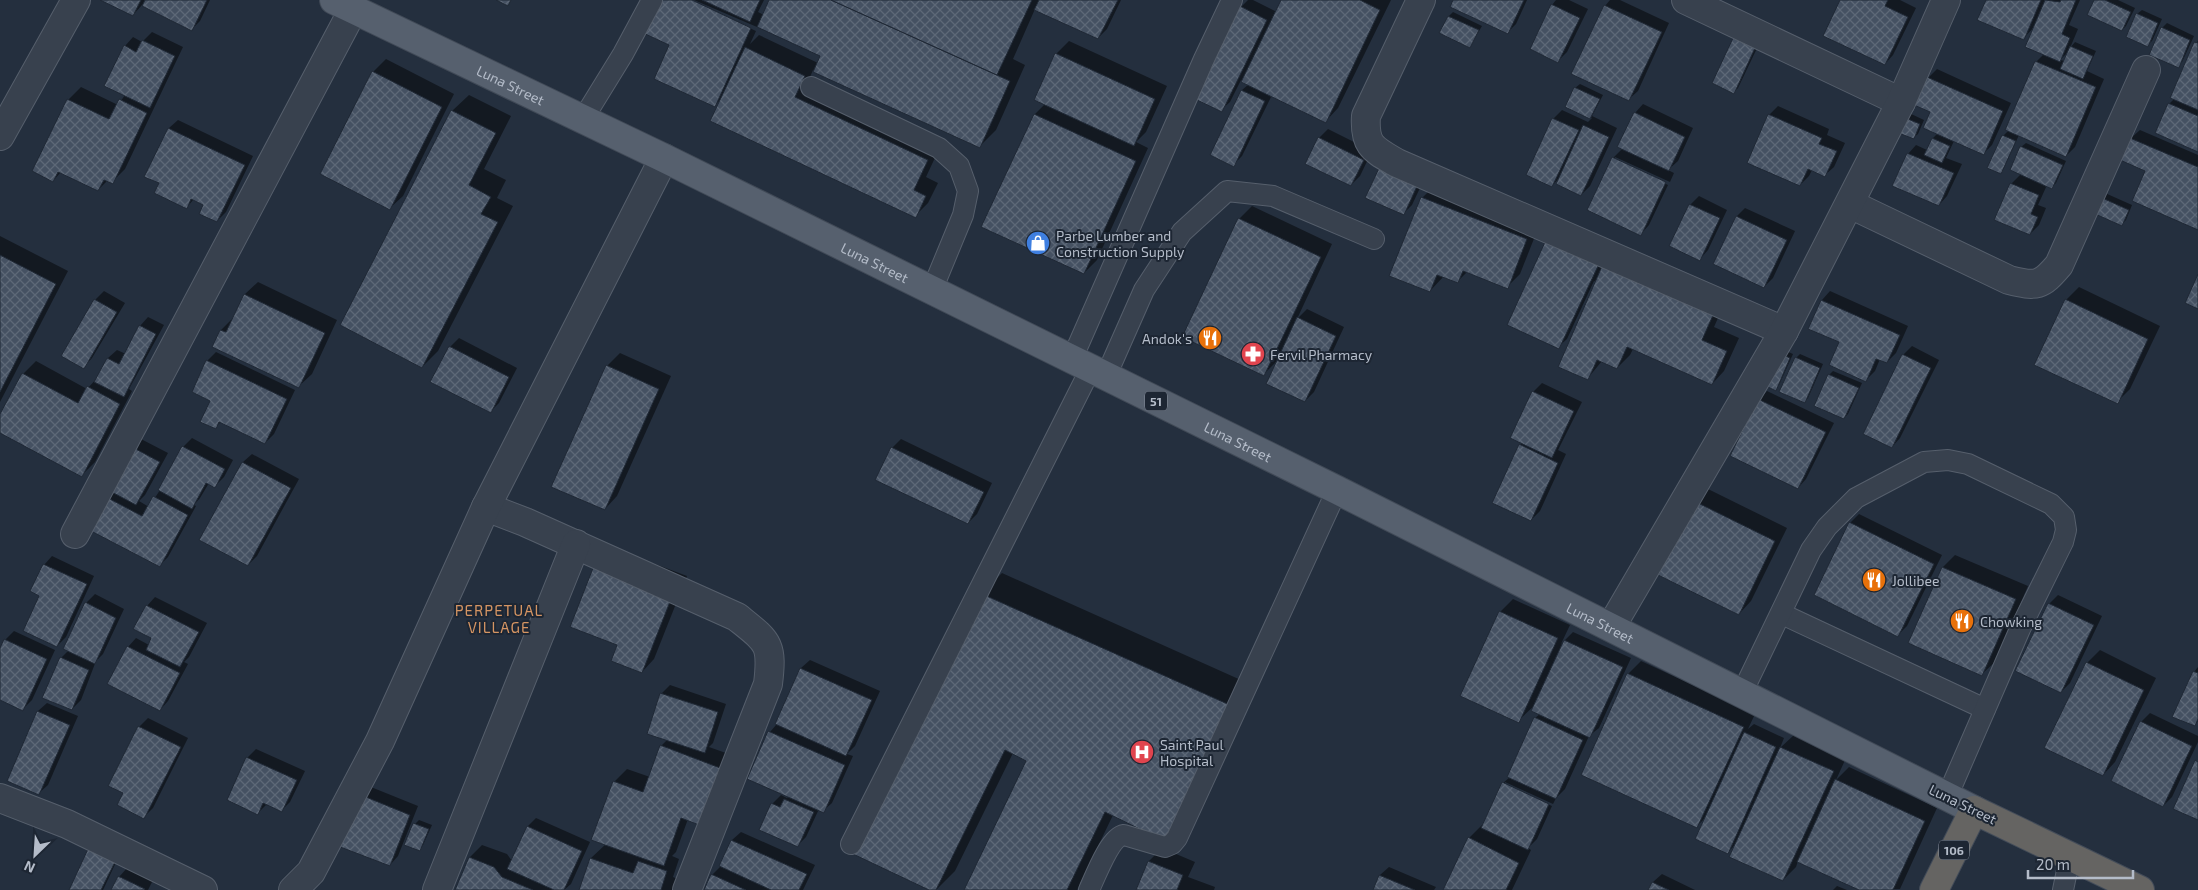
<svg xmlns="http://www.w3.org/2000/svg" width="2198" height="890" font-family="'Exo 2',sans-serif">
<style>
.shadow{fill:#0007;fill-rule:evenodd}
.building{fill:url(#building-cross-hatch);stroke:#1f2835}
.lines{fill:none;stroke-linecap:round;stroke-linejoin:round}
.service-casing{stroke:#565f6c;stroke-width:22}
.minor-casing{stroke:#565f6c;stroke-width:30}
.primary-casing{stroke:#414a57;stroke-width:30}
.trunk-casing{stroke:#434c59;stroke-width:30}
.service{stroke:#38414e;stroke-width:20}
.minor{stroke:#38414e;stroke-width:28}
.primary{stroke:#56606e;stroke-width:28}
.trunk{stroke:#656462;stroke-width:28}
.labels{text-anchor:middle;dominant-baseline:central;stroke-width:4;stroke-linejoin:round;paint-order:stroke}
.shield{fill:#1d2633;stroke:#878f9c;stroke-width:1}
.shield-label{font-size:12px;font-weight:bold;fill:#b4bcc9}
.street-label{font-size:14px;fill:#b4bcc9;stroke:#1d2633}
.poi-label{font-size:14px;fill:#b4bcc9;stroke:#1d2633;text-anchor:start}
.neighbourhood-label{font-size:15px;letter-spacing:1px;fill:#d59563;stroke:#1d2633}
</style>
<defs>
<pattern id="building-cross-hatch" width="8" height="8" patternUnits="userSpaceOnUse" patternTransform="scale(1.25)"><rect width="8" height="8" fill="#455162"/><path d="M0 0l8 8M0 8l8-8" fill="none" stroke="#5d6877"/></pattern>
</defs>
<rect width="100%" height="100%" fill="#242f3e"/>
<!-- shadow -->
<g class="shadow">
<polygon points="103,0 210,0 200,21 191,30 142,5 133,15"/>
<polygon points="688,0 756,31 750,44 759,35 818,63 822,55 694,0 764,0 758,12 764,15 771,0 1121,0 1107,29 1098,38 1035,9 1013,59 1025,65 996,130 980,146 813,70 807,84 940,147 926,177 938,183 928,203 915,216 722,98 715,105"/>
<polygon points="1248,0 1253,0 1277,12 1282,0 1391,0 1338,108 1326,121 1272,95 1242,156 1233,165 1211,154 1242,90 1249,84 1241,80 1230,102 1221,110 1241,7"/>
<polygon points="1454,0 1527,0 1516,24 1508,32"/>
<polygon points="1556,0 1569,0 1588,9 1567,52 1558,61 1552,5"/>
<polygon points="1610,0 1620,0 1669,23 1638,91 1629,99 1605,6"/>
<polygon points="1842,0 1900,0 1916,8 1893,55 1885,64"/>
<path d="M1987,0H2080L2069,25L2078,29L2070,48L2075,42L2096,51L2087,71L2104,79L2075,147L2066,156L2019,135L2004,168L2000,173L2003,136L2009,130L2036,62L2044,54L2034,27L2024,38ZM2069,51L2065,61L2060,60Z"/>
<polygon points="2096,0 2118,0 2135,8 2126,26 2122,30"/>
<polygon points="2142,10 2162,19 2152,41 2147,45 2137,14"/>
<polygon points="1453,12 1482,26 1470,46 1441,33 1449,16"/>
<polygon points="2167,23 2194,36 2182,62 2178,66 2162,28"/>
<polygon points="152,32 183,47 125,169 112,182 108,180 98,190 61,172 53,181 68,100 81,87 118,105 125,95 125,46 133,37 142,42"/>
<polygon points="1738,34 1759,44 1738,88 1734,92 1734,39"/>
<polygon points="2198,40 2198,150 2169,104 2175,98"/>
<polygon points="1069,41 1167,86 1146,132 1136,142 1148,148 1097,260 1084,273 1035,114 1045,104 1056,54"/>
<polygon points="386,59 454,94 403,196 390,208 373,72"/>
<polygon points="1937,69 2011,103 1992,145 1983,154 1954,141 1946,158 1962,164 1947,196 1939,205 1908,154 1916,145 1927,150 1933,138 1938,133 1932,112 1928,78"/>
<polygon points="1580,84 1603,95 1592,116 1617,128 1590,186 1581,195 1560,177 1552,186 1553,119 1562,110 1588,122 1592,118 1567,107 1575,88"/>
<polygon points="469,95 511,116 484,169 506,180 497,198 513,206 438,351 422,367 342,325 452,111"/>
<polygon points="1643,104 1693,128 1678,161 1668,170 1674,173 1670,182 1615,157 1615,160 1668,185 1649,225 1641,234 1613,158 1623,148 1635,113"/>
<polygon points="1778,106 1829,129 1827,135 1845,143 1834,167 1825,175 1812,170 1809,176 1800,185 1769,115"/>
<polygon points="1909,113 1924,120 1918,134 1913,138 1904,117"/>
<polygon points="178,120 253,156 226,212 217,221 204,205 194,199 187,207 160,183 146,176 169,128"/>
<polygon points="1328,129 1372,151 1360,176 1351,185 1319,138"/>
<polygon points="2140,130 2198,155 2198,228 2147,170 2131,138"/>
<polygon points="2026,143 2066,161 2056,183 2052,187 2047,185 2038,205 2046,208 2039,225 2030,234 2011,184 2021,174 2021,147"/>
<polygon points="1381,166 1426,175 1412,205 1403,214"/>
<polygon points="1435,185 1539,226 1520,274 1507,287 1468,271 1458,281 1444,276 1430,291 1422,198"/>
<polygon points="2105,193 2132,205 2126,220 2122,224 2094,213"/>
<polygon points="1699,196 1727,210 1708,250 1700,259 1690,205"/>
<polygon points="1252,206 1332,244 1297,319 1307,309 1344,327 1314,392 1305,401 1278,360 1264,374 1239,219"/>
<polygon points="1745,208 1795,231 1773,278 1764,287 1737,216"/>
<polygon points="0,236 68,271 0,402"/>
<polygon points="1617,252 1726,300 1714,327 1739,338 1724,371 1712,384 1633,349 1630,355 1617,368 1602,361 1588,378 1597,282 1594,281 1567,339 1558,347 1508,324 1607,255 1601,268"/>
<polygon points="258,282 337,320 312,374 299,386 221,330 234,317 245,294"/>
<polygon points="2079,287 2160,326 2130,389 2117,402 2066,300"/>
<polygon points="104,291 125,303 92,358 84,367 63,355 95,300"/>
<polygon points="1830,291 1908,326 1896,353 1887,362 1880,359 1875,371 1866,380 1841,342 1809,328 1822,300"/>
<polygon points="148,317 164,325 129,389 132,391 95,462 82,475 0,432 0,417 23,374 36,361 87,389 98,377 108,358 117,350 126,354 140,326"/>
<polygon points="459,338 517,368 499,403 490,412 450,347"/>
<polygon points="1912,346 1939,360 1900,438 1892,447 1903,355"/>
<polygon points="1779,348 1793,354 1779,385 1775,389"/>
<polygon points="216,352 295,390 274,434 265,443 221,422 215,427 207,361"/>
<polygon points="620,353 671,376 617,496 605,509 607,366"/>
<polygon points="1800,354 1823,364 1808,398 1804,402 1796,358"/>
<polygon points="1833,371 1862,383 1848,414 1844,418 1829,375"/>
<polygon points="1542,383 1582,402 1558,450 1566,454 1540,511 1531,520 1520,445 1522,443 1533,392"/>
<polygon points="1767,391 1834,423 1806,479 1798,488 1759,400"/>
<polygon points="192,438 233,460 224,477 215,486 209,483 200,498 194,505 196,506 168,557 159,566 109,498 115,492 133,447 141,439 168,453 145,495 139,501 149,507 160,490 183,447"/>
<polygon points="901,439 992,483 977,514 968,523 877,479 892,448"/>
<polygon points="252,454 299,479 257,556 248,565 201,540 243,462"/>
<polygon points="1708,489 1787,528 1751,601 1739,614 1695,501"/>
<polygon points="1859,514 1942,555 1907,626 1898,635 1850,523"/>
<polygon points="631,555 687,576 654,659 642,672 618,645 594,569 607,556"/>
<polygon points="1955,555 2028,586 1995,662 1982,674 1943,567"/>
<polygon points="52,556 94,576 66,637 57,646 41,596 44,565"/>
<polygon points="1002,573 1252,685 1113,815 1077,890 965,890 1028,760 1013,753 955,871 936,890 932,890 981,594"/>
<polygon points="95,594 124,609 103,654 96,661 81,700 72,709 61,658 69,650 86,603"/>
<polygon points="2058,595 2102,616 2070,683 2061,692 2017,670 2049,604"/>
<polygon points="155,597 207,623 189,657 184,662 188,664 168,701 160,710 128,647 136,638 149,645 153,637 147,606"/>
<polygon points="1513,599 1570,625 1561,644 1573,632 1631,658 1599,728 1589,736 1565,789 1556,798 1553,804 1505,782 1505,785 1552,806 1537,839 1528,848 1531,850 1512,890 1444,890 1469,838 1482,825 1484,826 1503,783 1510,777 1535,718 1540,714 1535,705 1518,721 1500,612"/>
<polygon points="14,631 55,650 32,700 23,709 0,698 0,650 5,640"/>
<polygon points="2100,650 2156,678 2115,762 2103,775 2087,663"/>
<polygon points="810,660 880,691 855,746 847,754 853,756 832,803 823,811 819,809 806,837 797,846 772,804 781,795 787,798 789,796 749,778 770,732 776,725 801,668"/>
<polygon points="1641,661 1755,714 1748,729 1754,724 1784,738 1780,748 1794,735 1846,758 1836,780 1849,767 1937,808 1900,889 1862,890 1798,861 1796,867 1783,880 1736,844 1727,853 1706,817 1697,826 1628,674"/>
<polygon points="2198,667 2198,721 2195,725 2194,672"/>
<polygon points="670,685 726,704 713,743 709,747 740,758 688,819 676,852 672,856 679,859 673,877 690,884 688,890 580,890 591,858 606,844 614,782 627,769 650,777 661,746 668,739 661,694"/>
<polygon points="47,703 78,716 48,785 39,793 8,780 38,711"/>
<polygon points="2150,713 2198,736 2198,742 2172,797 2163,806 2113,781 2141,722"/>
<polygon points="148,718 188,738 153,808 144,817 139,727"/>
<polygon points="256,749 305,771 290,802 282,810 266,805 258,813 228,800 247,758"/>
<polygon points="366,785 418,806 398,856 390,865 337,844"/>
<polygon points="536,818 590,842 571,884 564,890 457,890 470,857 482,845 507,854 512,861 528,826"/>
<polygon points="419,820 432,825 423,845 419,850 415,824"/>
<polygon points="741,832 815,865 803,890 705,890 712,875 720,867 732,840"/>
<polygon points="1162,848 1195,862 1188,877 1215,887 1214,890 1138,890 1149,861"/>
<polygon points="118,858 103,890 72,890"/>
<polygon points="1389,867 1436,887 1434,890 1374,890 1380,875"/>
<polygon points="127,868 153,880 148,890 112,890 119,877"/>
<polygon points="1662,874 1695,890 1649,890 1653,882"/>
<polygon points="1837,886 1847,890 1833,890"/>
</g>
<!-- building -->
<g class="building">
<polygon points="100,0 141,0 133,16"/>
<polygon points="145,0 207,0 192,31 142,6"/>
<polygon points="496,0 511,0 508,6"/>
<polygon points="656,0 692,0 751,28 715,107 654,79 669,45 641,32"/>
<polygon points="702,0 760,0 750,22"/>
<polygon points="769,0 831,0 1010,81 980,148 813,72 820,56 757,27"/>
<polygon points="831,0 1032,0 997,75"/>
<polygon points="1039,0 1118,0 1098,39 1034,10"/>
<polygon points="1281,0 1360,0 1380,10 1326,123 1241,82"/>
<polygon points="1453,0 1524,0 1508,34 1450,7"/>
<polygon points="1840,0 1888,0 1885,6 1908,17 1885,65 1823,36"/>
<polygon points="1986,0 2041,0 2024,40 1977,20"/>
<polygon points="2045,0 2060,2 2061,0 2076,0 2062,34 2070,38 2060,62 2025,47"/>
<polygon points="2094,0 2105,0 2131,12 2122,31 2087,15"/>
<polygon points="1551,4 1580,18 1558,63 1530,49"/>
<polygon points="1604,5 1662,32 1629,101 1571,74"/>
<polygon points="1240,6 1267,20 1222,112 1195,99"/>
<polygon points="2136,13 2158,23 2148,47 2126,37"/>
<polygon points="1448,16 1479,30 1470,48 1439,33"/>
<polygon points="2161,27 2190,40 2179,68 2149,55"/>
<polygon points="1733,38 1755,48 1734,94 1712,83"/>
<polygon points="142,40 175,56 150,108 104,86 124,45 136,52"/>
<polygon points="2194,42 2198,43 2198,110 2170,98"/>
<polygon points="2070,46 2093,56 2083,79 2060,69"/>
<polygon points="745,47 805,76 795,97 928,160 914,190 926,196 916,218 710,121"/>
<polygon points="1055,53 1155,99 1134,146 1034,100"/>
<polygon points="2035,61 2096,87 2066,157 2005,130"/>
<polygon points="372,71 442,107 390,210 320,174"/>
<polygon points="1927,77 2003,111 1984,155 1923,128 1930,112 1914,105"/>
<polygon points="1574,87 1600,99 1590,119 1565,107"/>
<polygon points="1241,90 1265,101 1234,167 1210,155"/>
<polygon points="67,99 109,119 119,99 147,113 113,184 104,180 98,191 58,172 53,182 32,171"/>
<polygon points="2168,103 2198,116 2198,152 2155,133"/>
<polygon points="451,110 496,133 469,185 491,197 481,214 498,222 422,368 340,325"/>
<polygon points="1634,112 1685,137 1669,171 1617,147"/>
<polygon points="1034,114 1136,161 1084,274 981,227"/>
<polygon points="1768,114 1822,138 1819,144 1837,151 1825,177 1808,169 1800,186 1747,163"/>
<polygon points="1903,117 1920,124 1914,139 1896,132"/>
<polygon points="1552,118 1579,130 1552,187 1526,175"/>
<polygon points="1583,125 1609,137 1581,196 1556,184"/>
<polygon points="168,128 245,165 217,222 199,214 203,205 191,199 187,209 154,193 159,183 144,177"/>
<polygon points="2002,135 2016,141 2001,174 1987,168"/>
<polygon points="1318,137 1364,160 1351,186 1305,164"/>
<polygon points="1932,138 1950,146 1942,163 1924,155"/>
<polygon points="2130,138 2198,167 2198,230 2132,201 2145,171 2120,160"/>
<polygon points="2020,146 2063,165 2052,189 2010,170"/>
<polygon points="1907,153 1954,173 1939,206 1892,186"/>
<polygon points="1612,157 1666,182 1641,236 1587,210"/>
<polygon points="1380,166 1418,184 1404,215 1365,198"/>
<polygon points="2010,183 2039,195 2031,214 2038,217 2030,235 1994,220"/>
<polygon points="1421,197 1527,239 1508,289 1463,271 1458,283 1437,275 1430,292 1389,276"/>
<polygon points="2100,197 2129,210 2122,226 2093,213"/>
<polygon points="1689,204 1720,218 1700,261 1669,246"/>
<polygon points="1736,216 1787,240 1764,288 1713,264"/>
<polygon points="1238,218 1321,257 1264,376 1182,337"/>
<polygon points="1546,240 1599,264 1559,349 1507,325"/>
<polygon points="0,255 56,284 0,392"/>
<polygon points="1603,264 1714,313 1702,340 1727,351 1712,385 1627,347 1617,369 1597,360 1588,380 1558,367"/>
<polygon points="2198,274 2198,309 2185,303"/>
<polygon points="244,294 325,333 299,388 212,347 220,330 226,332"/>
<polygon points="94,299 117,312 84,369 61,356"/>
<polygon points="2065,299 2148,339 2118,404 2034,365"/>
<polygon points="1821,300 1900,335 1887,363 1876,359 1866,382 1829,365 1839,342 1808,329"/>
<polygon points="1297,317 1336,336 1305,402 1266,384"/>
<polygon points="139,325 156,334 124,397 94,382 107,358 119,364"/>
<polygon points="449,346 509,377 491,413 430,382"/>
<polygon points="1774,351 1790,358 1776,391 1760,383"/>
<polygon points="1902,354 1931,368 1892,448 1863,434"/>
<polygon points="1795,357 1820,368 1805,403 1779,392"/>
<polygon points="206,360 287,399 265,444 219,422 216,429 200,422 210,401 192,392"/>
<polygon points="606,365 659,389 605,510 551,487"/>
<polygon points="22,373 78,403 87,386 120,404 82,477 0,433 0,414"/>
<polygon points="1828,374 1859,388 1844,419 1814,406"/>
<polygon points="1532,391 1574,411 1552,458 1510,438"/>
<polygon points="1758,399 1826,432 1798,489 1730,456"/>
<polygon points="1519,444 1558,463 1531,521 1492,503"/>
<polygon points="182,446 225,469 215,488 206,483 192,509 158,490"/>
<polygon points="132,447 160,462 136,505 108,490"/>
<polygon points="891,447 984,492 968,524 875,480"/>
<polygon points="242,462 291,488 248,566 199,540"/>
<polygon points="153,496 188,515 160,567 91,531 108,498 142,516"/>
<polygon points="1694,501 1775,541 1739,615 1658,575"/>
<polygon points="1849,522 1934,564 1898,637 1814,595"/>
<polygon points="43,564 87,584 57,647 23,631 39,596 30,591"/>
<polygon points="1942,567 2016,599 1982,676 1908,643"/>
<polygon points="593,568 613,575 675,589 642,673 611,661 617,645 570,627"/>
<polygon points="980,593 1232,706 1168,843 1105,812 1067,890 964,890 1026,761 1005,750 936,890 929,890 853,854"/>
<polygon points="85,602 116,618 95,664 63,649"/>
<polygon points="2048,603 2094,625 2061,693 2015,671"/>
<polygon points="146,605 199,632 180,667 146,650 151,638 133,629"/>
<polygon points="1499,611 1558,638 1519,723 1460,696"/>
<polygon points="4,639 47,659 23,711 0,700 0,648"/>
<polygon points="1564,640 1623,667 1590,738 1531,711"/>
<polygon points="127,646 180,673 160,711 107,684"/>
<polygon points="60,657 89,670 72,710 42,698"/>
<polygon points="2086,662 2144,690 2103,776 2044,748"/>
<polygon points="800,668 872,700 846,756 775,724"/>
<polygon points="2193,671 2198,673 2198,719 2195,726 2172,717"/>
<polygon points="1627,673 1744,727 1697,828 1581,775"/>
<polygon points="660,693 718,712 705,753 647,734"/>
<polygon points="37,711 70,725 39,795 7,781"/>
<polygon points="1534,717 1583,740 1556,799 1507,777"/>
<polygon points="2140,721 2192,746 2163,807 2111,781"/>
<polygon points="138,726 181,747 144,819 117,805 123,793 108,786"/>
<polygon points="768,731 845,765 824,813 747,779"/>
<polygon points="1744,732 1776,747 1728,854 1695,839"/>
<polygon points="660,745 728,771 707,828 681,818 664,866 591,840 613,781 643,792"/>
<polygon points="1780,747 1834,771 1783,881 1729,857"/>
<polygon points="246,757 297,780 282,812 263,803 258,815 227,800"/>
<polygon points="2195,760 2198,762 2198,820 2173,809"/>
<polygon points="1835,779 1925,821 1893,890 1859,890 1797,862"/>
<polygon points="1502,782 1549,804 1528,850 1481,828"/>
<polygon points="356,793 410,815 390,866 335,845"/>
<polygon points="784,799 814,812 798,847 759,830 771,803 780,807"/>
<polygon points="413,823 429,829 420,851 404,845"/>
<polygon points="527,826 582,851 564,890 554,890 507,869"/>
<polygon points="1468,837 1519,863 1506,890 1443,890"/>
<polygon points="731,840 807,874 799,890 771,890 719,866"/>
<polygon points="88,849 115,862 101,890 69,890"/>
<polygon points="469,857 494,867 502,877 533,890 455,890"/>
<polygon points="590,858 633,873 638,861 667,871 661,890 579,890"/>
<polygon points="1148,861 1183,875 1177,890 1136,890"/>
<polygon points="711,874 746,890 704,890"/>
<polygon points="1379,875 1415,890 1373,890"/>
<polygon points="118,876 145,889 144,890 111,890"/>
<polygon points="1652,882 1669,890 1648,890"/>
</g>
<g class="lines">
<!-- service casing -->
<g class="service-casing">
<g id="service">
<polyline points="811,87 939,148 959,166 968,191 963,215 932,290"/>
<polyline points="583,119 623,54 652,0"/>
<polyline points="1072,359 1204,59 1232,0"/>
<polyline points="1106,376 1144,290 1182,232 1227,191 1273,196 1374,239"/>
<polyline points="1782,614 1985,709"/>
<polyline points="1742,693 1811,550 1827,527 1856,498 1924,462 1948,460 1968,464 2051,504 2064,517 2066,530 2063,542 2020,629 1947,797"/>
<polyline points="851,844 1091,368"/>
<path d="M1089,890C1095,877 1110,837 1124,835L1165,847L1172,844L1177,838L1337,490"/>
<polyline points="2063,890 2070,856"/>
</g>
</g>
<!-- minor casing -->
<g class="minor-casing">
<g id="minor">
<path d="M1421,0L1366,116C1364,146 1373,149 1397,163L1784,331"/>
<polyline points="1686,0 1901,102"/>
<polyline points="0,136 76,0"/>
<path d="M1850,204L2009,280C2037,287 2041,286 2059,265L2146,70"/>
<path d="M486,507L525,522L737,617C768,642 773,643 768,684L687,890"/>
<polyline points="75,534 353,10"/>
<polyline points="1611,627 1784,331 1901,102 1946,0"/>
<polyline points="0,798 67,824 203,890"/>
<polyline points="293,890 311,872 380,741 486,507 664,158"/>
<polyline points="437,890 576,544"/>
</g>
</g>
<!-- primary casing -->
<g class="primary-casing">
<g id="primary">
<path id="s1" d="M334,0L664,158L1337,490L1974,810"/>
</g>
</g>
<!-- trunk casing -->
<g class="trunk-casing">
<polyline id="trunk" points="1934,890 1974,810 2140,890"/>
</g>
<!-- service -->
<use href="#service" class="service"/>
<!-- minor -->
<use href="#minor" class="minor"/>
<!-- primary -->
<use href="#primary" class="primary"/>
<!-- trunk -->
<use href="#trunk" class="trunk"/>
</g>
<!-- icons -->
<defs>
<g id="shop-disc" transform="scale(1.25)"><circle r="9.5" fill="#3f7fe0" stroke="#1d2633"/><path d="M-5-2.5h2.3a2.7 3.5 0 0 1 5.4 0H5L5.5 6h-11ZM-1.5-2.5h3a1.5 2.3 0 0 0-3 0Z" fill="#fff"/></g>
<g id="restaurant-disc" transform="scale(1.25)"><circle r="9.5" fill="#e8710a" stroke="#1d2633"/><path d="M-5-6h1v4h1v-4h1v4h1v-4h1v5L-1.5 .5V6h-2V.5L-5-1ZM5-6V6H3V1.5H1.5Q1.5-4 5-6Z" fill="#fff"/></g>
<g id="pharmacy-disc" transform="scale(1.25)"><circle r="9.5" fill="#e0444e" stroke="#1d2633"/><path d="M-2-6h4v4h4v4h-4v4h-4v-4h-4v-4h4Z" fill="#fff"/></g>
<g id="hospital-disc" transform="scale(1.25)"><circle r="9.5" fill="#e0444e" stroke="#1d2633"/><path d="M-5-5h3v3.5h4V-5h3V5h-3V1.5h-4V5h-3Z" fill="#fff"/></g>
</defs>
<g fill-rule="evenodd">
<use href="#shop-disc" x="1038" y="243"/>
<use href="#restaurant-disc" x="1210" y="338"/>
<use href="#pharmacy-disc" x="1253" y="354"/>
<use href="#restaurant-disc" x="1874" y="580"/>
<use href="#restaurant-disc" x="1962" y="621"/>
<use href="#hospital-disc" x="1142" y="752"/>
</g>
<g class="labels">
<!-- shield labels -->
<g class="shield">
<rect x="1145" y="391.5" width="22" height="19" rx="4"/>
<rect x="1939" y="840.5" width="30" height="19" rx="4"/>
</g>
<g class="shield-label">
<text x="1156" y="401">51</text>
<text x="1954" y="850">106</text>
</g>
<!-- street labels -->
<g class="street-label">
<text stroke="none"><textPath href="#s1" startOffset="196">Luna Street</textPath></text>
<text stroke="none"><textPath href="#s1" startOffset="601">Luna Street</textPath></text>
<text stroke="none"><textPath href="#s1" startOffset="1006">Luna Street</textPath></text>
<text stroke="none"><textPath href="#s1" startOffset="1411">Luna Street</textPath></text>
<text transform="translate(1963 804) rotate(26)">Luna Street</text>
</g>
<!-- poi labels -->
<g class="poi-label">
<text x="1056" y="235">Parbe Lumber and<tspan x="1056" dy="16">Construction Supply</tspan></text>
<text x="1192" y="338" text-anchor="end">Andok's</text>
<text x="1270" y="354">Fervil Pharmacy</text>
<text x="1892" y="580">Jollibee</text>
<text x="1980" y="621">Chowking</text>
<text x="1160" y="744">Saint Paul<tspan x="1160" dy="16">Hospital</tspan></text>
</g>
<!-- neighbourhood labels -->
<g class="neighbourhood-label">
<text x="499" y="610">PERPETUAL<tspan x="499" dy="17">VILLAGE</tspan></text>
</g>
</g>
<!-- north arrow -->
<g transform="translate(35 855) rotate(205)" stroke="#1d2633" stroke-width="4" paint-order="stroke">
<path d="M0-4L9 19L0 12L-9 19Z" fill="#b4bcc9"/>
<text y="-8" font-size="14" font-weight="bold" text-anchor="middle" fill="#b4bcc9">N</text>
</g>
<!-- scale -->
<path d="M2028 870v8h105v-8" fill="none" stroke="#b4bcc9" stroke-width="2.5"/>
<text x="2036" y="870" font-size="15" fill="#b4bcc9" stroke="#1d2633" stroke-width="4" paint-order="stroke">20 m</text>
</svg>
